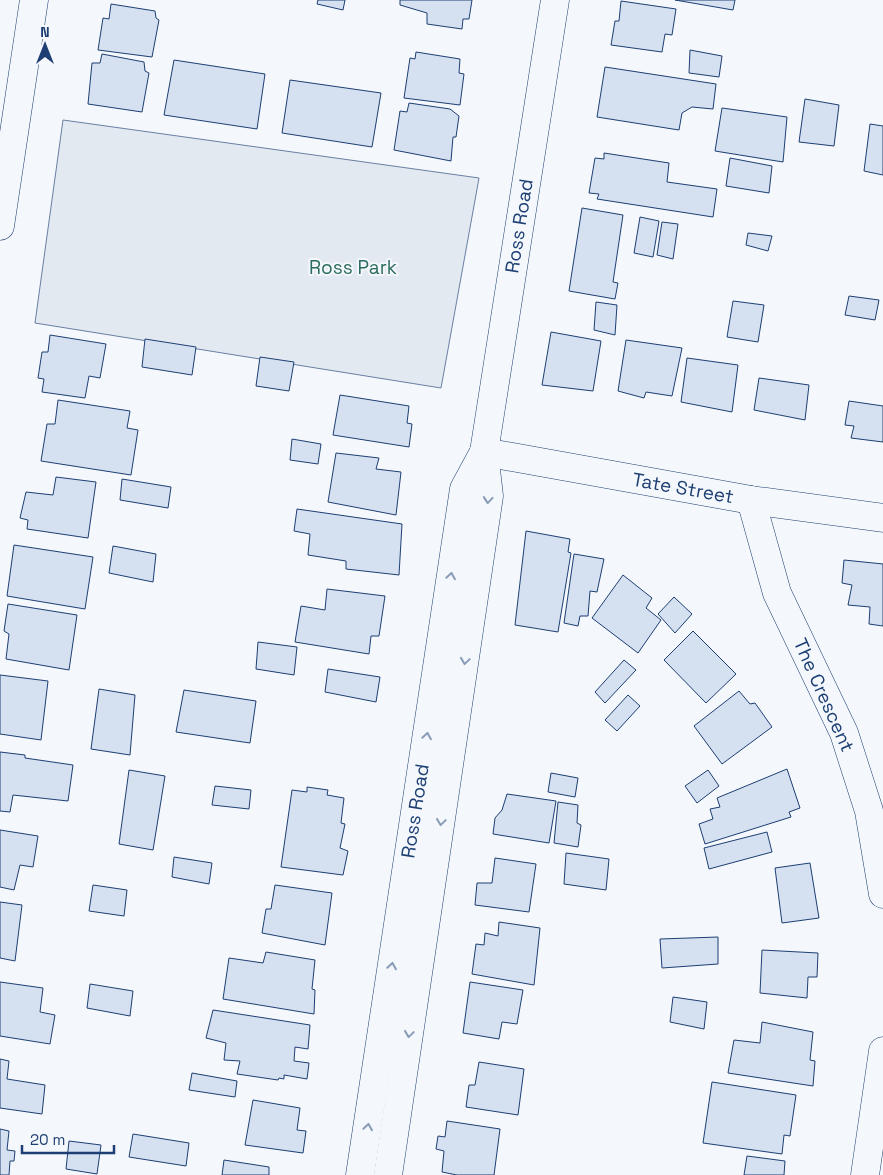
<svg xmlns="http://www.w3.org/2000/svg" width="883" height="1175" font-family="'Space Grotesk',sans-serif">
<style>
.green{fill:#e3e9f0;stroke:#687fa3}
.building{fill:#d5e0f0;stroke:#1d3f73}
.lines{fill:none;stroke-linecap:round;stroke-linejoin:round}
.street-casing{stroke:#1d3f73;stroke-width:29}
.secondary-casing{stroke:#1d3f73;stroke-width:29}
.street{stroke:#f4f7fb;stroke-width:28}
.secondary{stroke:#f4f7fb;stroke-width:28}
.oneway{stroke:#889bb7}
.labels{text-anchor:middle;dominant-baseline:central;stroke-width:4;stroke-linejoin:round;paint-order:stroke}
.street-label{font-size:19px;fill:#1d3f73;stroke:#f4f7fb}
.park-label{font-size:19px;fill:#2c6c60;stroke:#f4f7fb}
</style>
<rect width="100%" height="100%" fill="#f4f7fb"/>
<!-- green -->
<polygon class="green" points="63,120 479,178 441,388 35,323"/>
<!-- building -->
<g class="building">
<polygon points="318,0 345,0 343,10 317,4"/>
<polygon points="400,0 472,0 469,19 463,19 462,29 427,24 427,13 400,5"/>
<polygon points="675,0 735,0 733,10"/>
<polygon points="621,1 676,9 672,35 665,34 662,52 611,45 615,21 619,21"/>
<polygon points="111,4 155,11 156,18 159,20 152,57 98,50 103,18 109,19"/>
<polygon points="690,50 722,56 719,77 689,73"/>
<polygon points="416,52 460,59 459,73 464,74 460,105 404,98 410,58 415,59"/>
<polygon points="102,54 144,62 145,71 149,73 142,112 88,104 92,63 100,63"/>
<polygon points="174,60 265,74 257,129 164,115"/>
<polygon points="605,67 716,84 713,109 692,107 682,113 679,130 597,117"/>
<polygon points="290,80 381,93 372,147 282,133"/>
<polygon points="805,99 839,105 834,146 799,142"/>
<polygon points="409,103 450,109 459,116 456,137 453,137 451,161 394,150 400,111 407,112"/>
<polygon points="722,108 787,117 783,162 715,151"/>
<polygon points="870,124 883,126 883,175 864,171"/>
<polygon points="604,153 669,163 667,182 717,189 713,217 597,199 599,194 589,193 595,158 604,159"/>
<polygon points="730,158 772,166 769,193 726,186"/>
<polygon points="582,208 623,215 613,282 618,283 615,299 569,291"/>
<polygon points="640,217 659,221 653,257 634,253"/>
<polygon points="662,222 678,224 673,259 657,255"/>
<polygon points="748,233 772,236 768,251 746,245"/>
<polygon points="849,296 879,300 875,320 845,315"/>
<polygon points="733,301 764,305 758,342 727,337"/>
<polygon points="596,302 617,305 615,335 594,330"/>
<polygon points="551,332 601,341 593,391 542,385"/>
<polygon points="50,335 106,344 100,378 89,376 85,398 42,392 44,379 38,378 42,352 48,352"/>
<polygon points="145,339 196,347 192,375 142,367"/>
<polygon points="626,340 682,348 672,396 646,392 644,398 618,391"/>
<polygon points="260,357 294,362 289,391 256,386"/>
<polygon points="687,358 738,365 732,412 681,402"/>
<polygon points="759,378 809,385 805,420 754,410"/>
<polygon points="340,395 409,406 407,423 412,424 409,447 333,435"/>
<polygon points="58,400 130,411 127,428 138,430 131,475 41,461 47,424 55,424"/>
<polygon points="849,401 883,406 883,442 851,438 854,426 845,425"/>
<polygon points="292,439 321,444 318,464 290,460"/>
<polygon points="336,453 379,458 376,469 401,472 396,515 328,502"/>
<polygon points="56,477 96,482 88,538 27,529 28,520 20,518 26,492 53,495"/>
<polygon points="122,479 171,487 168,508 120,500"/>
<polygon points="297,509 402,524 399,575 346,569 346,561 308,555 310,534 294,531"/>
<polygon points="526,531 570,539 568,552 571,553 558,632 515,625"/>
<polygon points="14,545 93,557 85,609 7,596"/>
<polygon points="113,546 156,554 153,582 109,573"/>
<polygon points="574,554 604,559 597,592 590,591 588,616 580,616 578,626 564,623"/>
<polygon points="844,560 883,564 883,626 869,624 870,607 848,605 852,585 842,583"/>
<polygon points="623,575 652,598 646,608 661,620 638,653 592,618"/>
<polygon points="327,589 385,596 379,636 371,636 369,654 295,642 301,606 325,610"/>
<polygon points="674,597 692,614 675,633 658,614"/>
<polygon points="8,604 77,615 69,670 6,659 9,634 4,631"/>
<polygon points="693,631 736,674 706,703 664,660"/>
<polygon points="258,642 297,647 294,675 256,669"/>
<polygon points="624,660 636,670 605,703 595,692"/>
<polygon points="328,669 380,677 376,702 325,692"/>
<polygon points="0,675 48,681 41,740 0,734"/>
<polygon points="99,689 135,695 130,755 91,749"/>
<polygon points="184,690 256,701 250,743 176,732"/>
<polygon points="739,691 750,704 755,703 772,727 722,764 694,726"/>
<polygon points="628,695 640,706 617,731 605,720"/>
<polygon points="0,752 25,755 25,758 73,765 68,801 13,795 10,812 0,811"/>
<polygon points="787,769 800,808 789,812 791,817 705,844 699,824 713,819 710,809 720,807 717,798"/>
<polygon points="129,770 165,776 153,850 119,844"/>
<polygon points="708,770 719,786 697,803 685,786"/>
<polygon points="551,773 578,778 575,797 548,792"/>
<polygon points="215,786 251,790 249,809 212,805"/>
<polygon points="307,787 328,790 327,795 344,798 341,823 345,824 340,848 348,851 343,875 281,867 292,790 307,792"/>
<polygon points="507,794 556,801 549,843 493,834 495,818 502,810"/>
<polygon points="558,802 578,805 577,823 581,825 578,847 554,843"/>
<polygon points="0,830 38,836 33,867 20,865 14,890 0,887"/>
<polygon points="767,832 772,852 709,869 704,848"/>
<polygon points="566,853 609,859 606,890 564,884"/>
<polygon points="174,857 212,863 209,884 172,877"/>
<polygon points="495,858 536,864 529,912 475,905 477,883 492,883"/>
<polygon points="810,863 819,918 782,923 775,868"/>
<polygon points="93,885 127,890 124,916 89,911"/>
<polygon points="275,885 332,893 325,945 262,933 266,909 271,909"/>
<polygon points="0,902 22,905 15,961 0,958"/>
<polygon points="499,922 540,928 534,985 472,974 476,944 484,945 485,933 498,936"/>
<polygon points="718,937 718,964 662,968 660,939"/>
<polygon points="762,950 818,953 817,977 808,977 807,998 760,993"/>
<polygon points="266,952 315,960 312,989 315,990 314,1014 223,999 229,958 263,963"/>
<polygon points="0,982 43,988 40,1012 55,1015 50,1044 0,1036"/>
<polygon points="470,982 523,990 517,1024 502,1022 499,1039 463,1033"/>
<polygon points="90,984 133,991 130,1016 87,1008"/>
<polygon points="673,997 707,1002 704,1029 670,1022"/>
<polygon points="213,1010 310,1025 308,1049 295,1047 294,1061 309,1063 307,1079 284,1075 284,1079 279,1078 278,1080 237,1074 240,1061 224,1060 226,1043 206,1038"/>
<polygon points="762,1022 813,1032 810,1060 815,1061 813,1086 728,1073 734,1040 760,1043"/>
<polygon points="0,1059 9,1061 7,1079 45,1085 42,1114 0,1108"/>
<polygon points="479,1062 524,1069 518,1115 466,1107 469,1085 475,1085"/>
<polygon points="192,1073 237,1081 235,1097 189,1090"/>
<polygon points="712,1082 796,1095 790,1136 784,1135 782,1154 703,1143"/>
<polygon points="253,1100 300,1108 297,1130 306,1131 303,1153 245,1145"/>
<polygon points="447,1121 500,1129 494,1175 457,1175 442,1172 444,1151 436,1149 438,1136 445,1137"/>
<polygon points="0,1129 9,1131 7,1150 15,1151 14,1161 10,1161 9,1175 0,1175"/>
<polygon points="133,1134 189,1143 186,1166 129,1157"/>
<polygon points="69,1141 101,1145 97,1174 66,1169"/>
<polygon points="747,1156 785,1161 784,1175 744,1175"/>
<polygon points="224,1160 269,1167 269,1175 222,1175"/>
</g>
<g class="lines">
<!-- street casing -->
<g class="street-casing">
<g id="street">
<polyline points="0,226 34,0"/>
<polyline points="484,452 751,500 883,518"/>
<polyline points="751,500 777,593 844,733 869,811 883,894"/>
<polyline points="865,1175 883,1051"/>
</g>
</g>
<!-- secondary casing -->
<g class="secondary-casing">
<g id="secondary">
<polyline points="360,1175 464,489 484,452"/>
<polyline points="388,1175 489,496 484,452 555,0"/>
</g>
</g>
<!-- street -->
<use href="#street" class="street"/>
<!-- secondary -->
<use href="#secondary" class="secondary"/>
</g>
<!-- one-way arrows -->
<defs><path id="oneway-chevron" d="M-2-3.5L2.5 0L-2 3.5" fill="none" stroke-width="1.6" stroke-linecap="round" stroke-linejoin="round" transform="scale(1.25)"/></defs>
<g class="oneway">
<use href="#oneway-chevron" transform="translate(488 500) rotate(95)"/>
<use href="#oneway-chevron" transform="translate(451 576) rotate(-81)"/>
<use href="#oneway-chevron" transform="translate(465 661) rotate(98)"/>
<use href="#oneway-chevron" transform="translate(427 736) rotate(-81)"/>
<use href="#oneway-chevron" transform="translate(441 822) rotate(98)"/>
<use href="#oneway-chevron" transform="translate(392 966) rotate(-81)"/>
<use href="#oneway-chevron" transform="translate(409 1034) rotate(98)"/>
<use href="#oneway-chevron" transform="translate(368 1127) rotate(-81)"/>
</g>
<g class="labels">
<!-- street labels -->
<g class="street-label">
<text transform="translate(519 226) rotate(-81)">Ross Road</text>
<text transform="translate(683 488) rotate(10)">Tate Street</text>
<text transform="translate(824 695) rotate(66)">The Crescent</text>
<text transform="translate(415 811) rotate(-81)">Ross Road</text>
</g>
<!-- park labels -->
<g class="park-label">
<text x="353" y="267">Ross Park</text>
</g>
</g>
<!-- north arrow -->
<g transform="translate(45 45)" stroke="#f4f7fb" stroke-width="4" paint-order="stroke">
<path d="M0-4L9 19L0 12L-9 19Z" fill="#1d3f73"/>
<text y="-8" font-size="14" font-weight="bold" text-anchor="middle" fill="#1d3f73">N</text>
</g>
<!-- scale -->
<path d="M22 1145v8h92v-8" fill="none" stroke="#1d3f73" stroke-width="2.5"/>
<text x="30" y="1145" font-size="15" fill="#1d3f73" stroke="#f4f7fb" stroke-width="4" paint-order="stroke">20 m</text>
</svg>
